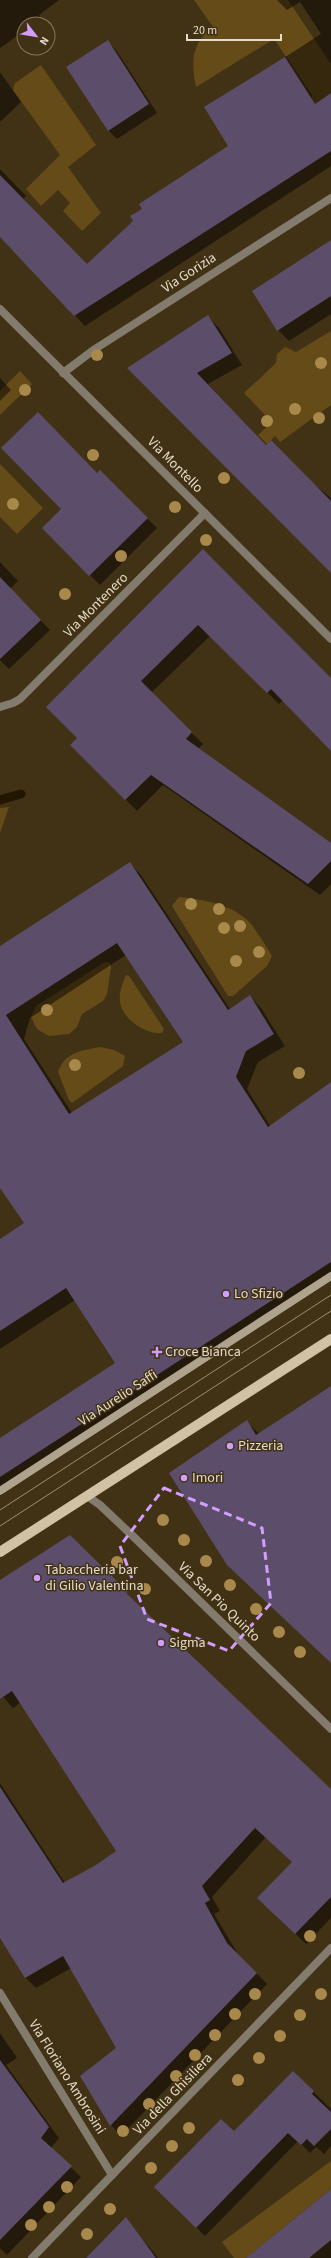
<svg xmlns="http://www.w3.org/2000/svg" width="331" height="2258" font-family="'Source Sans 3',sans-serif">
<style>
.green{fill:#644b18}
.shadow{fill:#0007;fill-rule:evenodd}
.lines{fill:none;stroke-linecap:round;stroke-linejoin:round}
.stream{stroke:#231600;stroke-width:9}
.building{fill:#5c4d6a;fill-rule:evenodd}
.street{stroke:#837b6e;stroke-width:8}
.secondary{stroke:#afa38d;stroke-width:8}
.primary{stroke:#d1c1a5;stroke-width:10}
.tram{stroke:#9b8e78;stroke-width:1}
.tree{fill:#a9884b}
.marked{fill:none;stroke:#d19dfe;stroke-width:3;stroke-dasharray:8 5;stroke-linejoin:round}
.poi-dot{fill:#d19dfe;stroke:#423215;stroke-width:1.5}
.labels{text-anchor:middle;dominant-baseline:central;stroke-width:3;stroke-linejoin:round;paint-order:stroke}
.street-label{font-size:14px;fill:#e5dbca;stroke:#423215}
.poi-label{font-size:14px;fill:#e5dbca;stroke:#423215;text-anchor:start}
</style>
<rect width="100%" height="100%" fill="#423215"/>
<!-- green -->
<g class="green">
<path d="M194,0H288L331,64V93L313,106L310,100L312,95L274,39L196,87C191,62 191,43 213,27Z"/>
<polygon points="41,65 96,145 68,167 101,213 82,231 63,211 70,203 58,190 41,206 26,189 60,155 13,90 15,83"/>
<polygon points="331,331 331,405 280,442 275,436 267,444 258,435 269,425 269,419 244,393 276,363 277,354 285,347 296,352"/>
<polygon points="20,371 32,384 0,415 0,391"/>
<polygon points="0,464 43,508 17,534 0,517"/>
<polygon points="9,807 0,833 0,808"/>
<path d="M179,897C204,900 234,904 252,925C259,935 266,946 272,956L267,966L233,996H228L172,906Z"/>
<polygon points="105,962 110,963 111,967 107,994 103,1001 82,1014 77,1027 69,1034 49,1036 37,1029 31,1017 36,1006"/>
<path d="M126,975L129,976L164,1029L162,1033C146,1035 122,1019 120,1002C119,992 122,984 126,975Z"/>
<path d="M100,1047L114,1050L125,1056L123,1066L72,1103L69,1100L58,1072C66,1051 81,1051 100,1047Z"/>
<polygon points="331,2161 331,2189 246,2258 234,2258 222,2242"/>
</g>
<!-- shadow -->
<g class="shadow">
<polygon points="0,0 59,0 39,15 41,18 33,24 24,24 24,31 0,48"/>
<polygon points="277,0 331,0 331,166 85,326 0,235 0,169 26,196 23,199 87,266 134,221 143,209 230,146 206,108 321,34 300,2 287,10"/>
<polygon points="107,41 116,50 157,113 117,139 108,130"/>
<polygon points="0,72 21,102 0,122"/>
<polygon points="331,241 331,314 289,341 278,330"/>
<polygon points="208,317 219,328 242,365 208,384 267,446 331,498 331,572 129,368"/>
<polygon points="0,378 11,390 0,401"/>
<polygon points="100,471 157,528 100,585 43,528"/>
<polygon points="203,551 331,679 331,749 283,700 279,704 210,636 151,693 203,744 198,749 331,844 331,884 320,895 163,785 137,811 72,745"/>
<polygon points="0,562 18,581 10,589 50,630 9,669 0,660"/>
<path d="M130,864L141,875L230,1009L250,996L261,1008L285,1046L258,1062L247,1089L270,1126L331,1083V1281L0,1496V1439L116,1364L75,1300L0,1349V1241L25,1224L0,1186V948ZM126,955L184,1043L72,1113L24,1039L30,1018Z"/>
<polygon points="331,1387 331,1663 247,1422 259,1434"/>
<polygon points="70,1536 136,1604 331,1790 331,1918 306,1944 269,1908 293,1862 266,1837 212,1897 220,1911 214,1914 238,1954 267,1984 121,2136 111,2125 117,2049 71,1968 36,1988 26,1978 0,1931 0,1783 65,1883 96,1866 117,1851 21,1702 13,1708 0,1693 0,1581"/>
<polygon points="0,2033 17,2058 6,2065 59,2138 51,2148 81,2177 7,2255 0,2248"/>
<polygon points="293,2072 331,2109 331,2146 324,2154 316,2147 310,2153 298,2141 205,2236 156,2187 234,2133"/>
<polygon points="331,2191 331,2258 247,2258"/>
<polygon points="126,2219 158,2258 88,2258"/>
</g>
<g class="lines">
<!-- stream -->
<polyline class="stream" points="0,800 21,794"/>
</g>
<!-- building -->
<g class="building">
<polygon points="108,40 149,104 108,131 66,67"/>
<polygon points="285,57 315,104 331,93 331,151 74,316 0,237 0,175 87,264 133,221 130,216 142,209 139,204 228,146 204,107"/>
<polygon points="331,240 331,296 277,331 252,291"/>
<polygon points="208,315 232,353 197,373 266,445 271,440 331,501 331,573 127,368"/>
<polygon points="38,412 97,473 100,470 148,518 89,576 42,528 61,509 1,448"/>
<polygon points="203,549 331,678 331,751 271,689 267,693 198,625 141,681 192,732 186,739 331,843 331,861 308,884 151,775 125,800 70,745 77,738 46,707"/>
<polygon points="0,577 41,620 0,659"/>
<path d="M130,862L228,1010L250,995L274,1034L246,1051L236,1077L268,1127L331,1082V1262L0,1477V1438L115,1363L66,1288L0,1331V1239L24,1223L0,1188V946ZM117,943L183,1042L69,1114L6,1015Z"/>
<polygon points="331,1386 331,1663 227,1565 169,1473 247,1420 256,1435"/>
<polygon points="70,1535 128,1592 126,1593 331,1789 331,1897 295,1934 257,1898 292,1862 255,1828 202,1886 210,1900 205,1903 227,1943 257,1973 110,2126 80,2076 116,2048 63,1956 25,1978 0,1938 0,1787 63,1883 96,1865 116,1851 12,1691 0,1699 0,1580"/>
<polygon points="0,2060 49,2127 41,2138 72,2166 0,2240"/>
<polygon points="293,2071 314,2091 312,2094 331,2112 331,2129 314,2146 307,2139 301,2145 288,2133 196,2228 154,2187 221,2119 234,2131"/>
<polygon points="331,2189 331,2240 309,2258 246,2258"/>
<polygon points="126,2217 156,2258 86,2258"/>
</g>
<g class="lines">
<!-- street -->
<g class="street">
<polyline points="0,309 331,639"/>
<polyline points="63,373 95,349 331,198"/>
<polyline points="0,707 13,703 20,699 205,513"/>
<polyline points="87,1496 100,1505 137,1540 331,1729"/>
<polyline points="0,1993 112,2175"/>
<polyline points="32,2258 331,1948"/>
</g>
<!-- secondary -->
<polyline class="secondary" points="0,1491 331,1276"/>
<!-- primary -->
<polyline class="primary" points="0,1552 331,1339"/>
<!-- tram -->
<g class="tram">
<polyline points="0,1510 331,1295"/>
<polyline points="0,1526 331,1311"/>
</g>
</g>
<!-- trees -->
<g class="tree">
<circle cx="97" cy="355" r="6"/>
<circle cx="321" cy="363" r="6"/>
<circle cx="25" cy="390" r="6"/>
<circle cx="295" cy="409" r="6"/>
<circle cx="319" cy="418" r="6"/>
<circle cx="267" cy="421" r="6"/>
<circle cx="93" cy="455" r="6"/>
<circle cx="224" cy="478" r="6"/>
<circle cx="13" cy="504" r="6"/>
<circle cx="175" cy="507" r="6"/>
<circle cx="206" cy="540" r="6"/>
<circle cx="121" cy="556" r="6"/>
<circle cx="65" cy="594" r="6"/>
<circle cx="191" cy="904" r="6"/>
<circle cx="219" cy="909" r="6"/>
<circle cx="240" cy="926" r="6"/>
<circle cx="224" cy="928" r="6"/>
<circle cx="259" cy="952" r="6"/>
<circle cx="236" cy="961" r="6"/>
<circle cx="47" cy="1010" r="6"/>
<circle cx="75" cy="1065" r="6"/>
<circle cx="299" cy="1073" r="6"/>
<circle cx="163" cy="1520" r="6"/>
<circle cx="184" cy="1540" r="6"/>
<circle cx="206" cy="1561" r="6"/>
<circle cx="117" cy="1562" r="6"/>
<circle cx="230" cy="1585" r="6"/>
<circle cx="145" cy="1589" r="6"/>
<circle cx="256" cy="1609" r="6"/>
<circle cx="279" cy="1632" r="6"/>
<circle cx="300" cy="1652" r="6"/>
<circle cx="310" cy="1936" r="6"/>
<circle cx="255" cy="1994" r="6"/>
<circle cx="321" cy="1994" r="6"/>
<circle cx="235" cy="2014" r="6"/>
<circle cx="300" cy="2015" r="6"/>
<circle cx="215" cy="2035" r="6"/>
<circle cx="280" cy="2036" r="6"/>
<circle cx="195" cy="2055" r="6"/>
<circle cx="259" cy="2058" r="6"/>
<circle cx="176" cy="2076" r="6"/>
<circle cx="238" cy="2080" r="6"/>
<circle cx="149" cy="2104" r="6"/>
<circle cx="189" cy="2128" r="6"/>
<circle cx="123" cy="2131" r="6"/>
<circle cx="172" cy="2146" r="6"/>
<circle cx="151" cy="2168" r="6"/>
<circle cx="67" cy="2187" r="6"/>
<circle cx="49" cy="2207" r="6"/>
<circle cx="110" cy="2209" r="6"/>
<circle cx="31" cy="2225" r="6"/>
<circle cx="87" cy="2234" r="6"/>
</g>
<!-- marked area -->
<path class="marked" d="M164,1488L262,1528L271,1603L229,1651L147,1619L120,1546Z"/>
<!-- markers -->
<g class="poi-dot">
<circle cx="226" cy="1294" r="4"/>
<path d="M155 1346h4v4h4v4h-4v4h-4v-4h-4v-4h4z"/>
<circle cx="230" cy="1446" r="4"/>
<circle cx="184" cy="1478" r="4"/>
<circle cx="37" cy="1578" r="4"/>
<circle cx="161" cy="1643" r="4"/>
</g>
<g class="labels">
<!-- street labels -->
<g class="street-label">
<text transform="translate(189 273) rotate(-33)">Via Gorizia</text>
<text transform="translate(175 465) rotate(45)">Via Montello</text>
<text transform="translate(96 605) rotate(-45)">Via Montenero</text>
<text transform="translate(118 1398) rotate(-33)">Via Aurelio Saffi</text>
<text transform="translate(219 1602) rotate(44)">Via San Pio Quinto</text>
<text transform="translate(67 2077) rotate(58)">Via Floriano Ambrosini</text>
<text transform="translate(173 2094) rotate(-46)">Via della Ghisiliera</text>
</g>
<!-- poi labels -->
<g class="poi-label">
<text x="234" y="1294">Lo Sfizio</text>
<text x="165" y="1352">Croce Bianca</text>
<text x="238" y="1446">Pizzeria</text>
<text x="192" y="1478">Imori</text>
<text x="45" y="1570">Tabaccheria bar<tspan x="45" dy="16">di Gilio Valentina</tspan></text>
<text x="169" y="1643">Sigma</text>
</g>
</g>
<!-- north arrow -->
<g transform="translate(36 36) rotate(121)"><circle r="19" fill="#423215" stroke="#83765d"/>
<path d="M0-3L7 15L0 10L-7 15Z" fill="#d19dfe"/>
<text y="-6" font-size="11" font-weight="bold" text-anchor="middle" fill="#e5dbca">N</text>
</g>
<!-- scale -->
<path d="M187 34v6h94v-6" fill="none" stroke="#e5dbca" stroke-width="2"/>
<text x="193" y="34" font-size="12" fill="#e5dbca" stroke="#423215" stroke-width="3" paint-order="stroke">20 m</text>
</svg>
